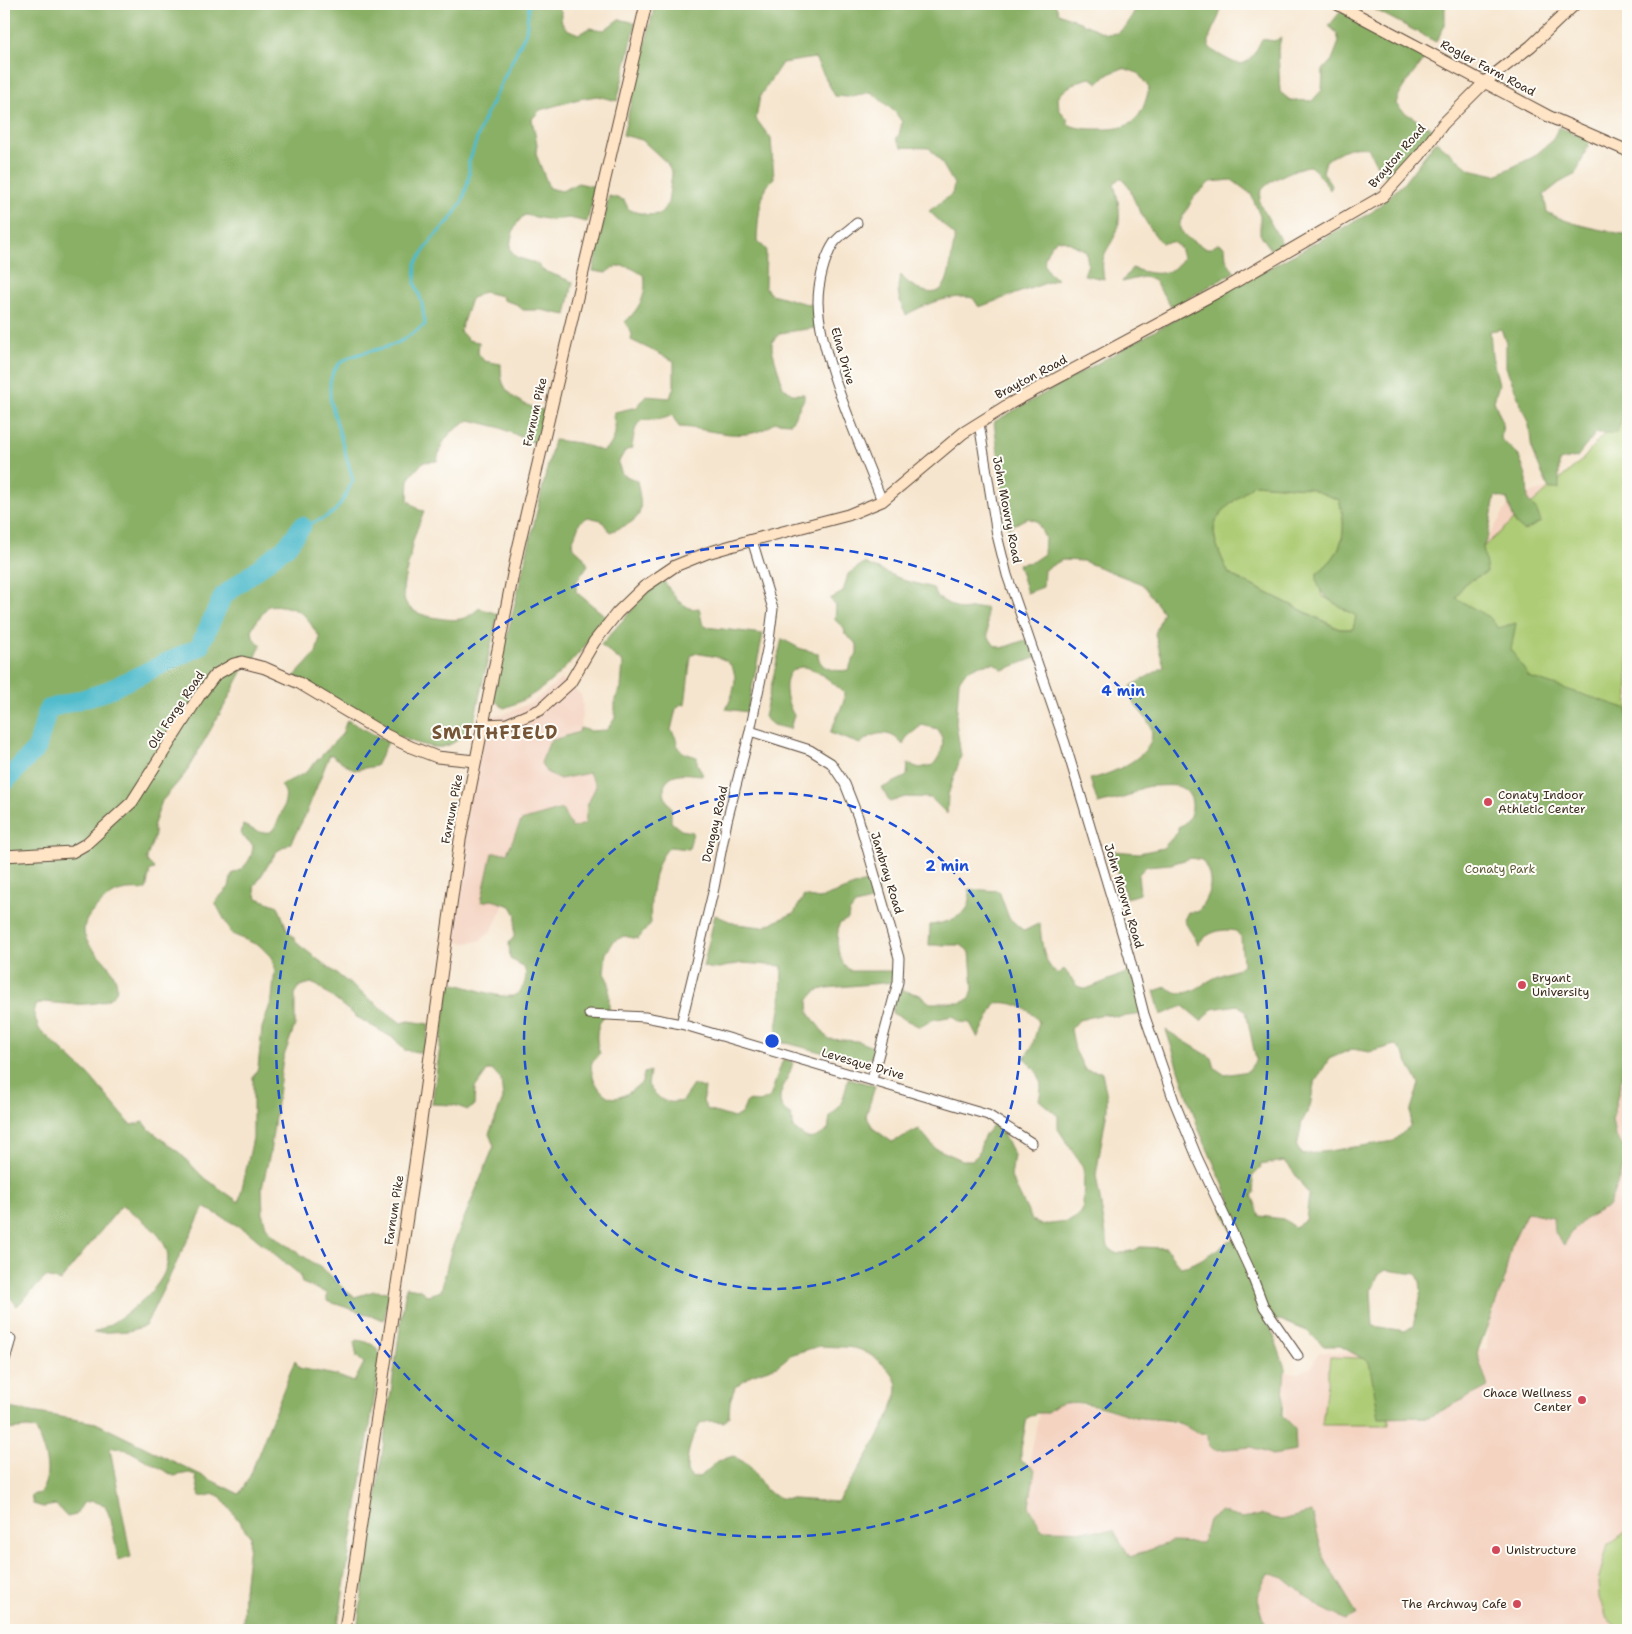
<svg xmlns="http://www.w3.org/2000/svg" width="1632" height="1634" font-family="'Shantell Sans',sans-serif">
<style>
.built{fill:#f4d3c1}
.green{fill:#adcc74;stroke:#747b49}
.forest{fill:#8ab066;stroke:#626d42;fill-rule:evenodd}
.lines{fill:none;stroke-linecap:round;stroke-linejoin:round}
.stream{stroke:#51bccc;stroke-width:3}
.river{stroke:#51bccc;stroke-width:19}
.street-casing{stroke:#574638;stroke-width:11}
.secondary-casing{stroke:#574638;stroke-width:13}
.street{stroke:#fff;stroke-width:9}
.secondary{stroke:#ffe4c6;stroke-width:11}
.ring{fill:none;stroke:#1d4ed8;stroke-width:2.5;stroke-dasharray:9 6}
.poi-dot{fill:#d1495b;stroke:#fdfcf7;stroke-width:2}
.labels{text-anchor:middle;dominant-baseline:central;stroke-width:4;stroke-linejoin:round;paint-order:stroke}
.street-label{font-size:12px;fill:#3b2a1e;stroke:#fdfcf7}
.poi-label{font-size:12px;fill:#3b2a1e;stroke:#fdfcf7;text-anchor:start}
.park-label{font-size:12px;fill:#5d5b38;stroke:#fdfcf7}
.district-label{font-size:18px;font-weight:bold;letter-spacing:1px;fill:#755536;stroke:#fdfcf7}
.centre{fill:#1d4ed8;stroke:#fdfcf7;stroke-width:2.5}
.ring-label{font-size:15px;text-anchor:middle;font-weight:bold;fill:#1d4ed8;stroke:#fdfcf7;stroke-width:4;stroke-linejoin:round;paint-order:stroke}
</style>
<rect width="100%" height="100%" fill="#fdfcf7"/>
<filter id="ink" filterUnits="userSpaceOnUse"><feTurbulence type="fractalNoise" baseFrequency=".02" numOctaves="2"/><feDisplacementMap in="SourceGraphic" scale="10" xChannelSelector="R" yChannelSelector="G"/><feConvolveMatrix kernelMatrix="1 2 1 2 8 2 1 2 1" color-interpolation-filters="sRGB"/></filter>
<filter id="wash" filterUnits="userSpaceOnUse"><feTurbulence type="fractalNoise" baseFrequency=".0096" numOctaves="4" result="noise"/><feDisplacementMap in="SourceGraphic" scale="20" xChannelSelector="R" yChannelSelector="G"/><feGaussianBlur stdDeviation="1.12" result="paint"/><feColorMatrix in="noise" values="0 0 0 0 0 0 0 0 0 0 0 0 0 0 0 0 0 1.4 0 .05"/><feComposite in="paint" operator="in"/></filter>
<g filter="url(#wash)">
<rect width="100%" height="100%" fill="#f6e5ce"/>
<!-- built -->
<g class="built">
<polygon points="1628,431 1628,1630 991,1630 1016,1531 1042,1397 1288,1447 1281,1371 1298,1373 1311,1368 1319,1352 1382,1354 1487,1350 1493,1141 1404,680 1512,498 1563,485"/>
<polygon points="561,679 581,695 583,705 580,732 550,741 560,779 588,773 596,786 587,806 585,824 572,828 561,809 521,821 507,853 492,853 481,902 492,900 504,904 492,930 480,941 466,943 447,940 471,757 480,717 505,714 517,709 536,700"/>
</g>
<!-- green -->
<g class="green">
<polygon points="1628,404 1628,1064 1404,680 1482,548 1583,459"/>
<path d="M1254,484L1309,488L1339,500C1348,529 1344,554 1317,573L1322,596L1357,616L1353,629H1340L1229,574C1203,519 1211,521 1254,484Z"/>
<polygon points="1330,1357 1389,1359 1389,1425 1322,1425"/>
<polygon points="1628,1530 1628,1630 1622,1630 1607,1618 1599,1598 1598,1582 1608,1545"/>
</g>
<!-- forest -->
<g class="forest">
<path d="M4,4H556L561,11C560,26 565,29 579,34L589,28L604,30L619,19L636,23L617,101L597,96L579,99L540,110L532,119L537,144L536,154L549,188L562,191L578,183L596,187L587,222L569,218L551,220L525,215C514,223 511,236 510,249L516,257L538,264L542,270L573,282L566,315L541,310H523L516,304L503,300L502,296L483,292L471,299L460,331L468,340L479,342L478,353L484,361L501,364C501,369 501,378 503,383C509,399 530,408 544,410L537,444L498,427L470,420C450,432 442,437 437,461L423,462L409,478L408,500L419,510L424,511C418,527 411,541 410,558C410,562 407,565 407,569C398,601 404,613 438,618C456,621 466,621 479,608L498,614L474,721C468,732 458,742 446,746C416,757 323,693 295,676L316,653L320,637C314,631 311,623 306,617C297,608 280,604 268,606L252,628L253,638L261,645L253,663L245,666L226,703L185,774L162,801L153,827L155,835L147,857V861L155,869L150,870L146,890C122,889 115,890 98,906C64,938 101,950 113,973C134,1013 64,1004 44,1002L38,1004L33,1011L39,1029L89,1075L131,1125L144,1122L150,1130L181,1154L202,1176L239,1202L253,1138V1077L258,1068L262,1028L272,999L275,969L271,957L260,946L232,934L215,902L229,887L232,874C245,869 253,858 253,845L241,835L243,825C250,828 262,835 270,832C277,829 288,799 285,792C284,789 282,787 281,785L305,773L342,734L347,720L388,742L376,766L354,770L330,754L305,816L290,844L277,851L254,887L257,898L278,906L287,929L299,945L401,1023L409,1021L429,1024L425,1053L404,1050L395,1039L358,1018L318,986L311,983L300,986L295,994V1025L283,1059L270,1153L262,1188L263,1216L266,1226L274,1236L328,1273L346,1291L355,1297L374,1291L389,1292L384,1320L327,1301V1293L302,1283L300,1275L247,1231L204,1207L145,1326L129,1331L93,1333C118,1322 179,1282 166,1248C159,1229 137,1217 122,1205L60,1281L46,1277L17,1306L4,1289Z"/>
<path d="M655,4H1055L1059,13L1107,34L1118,33L1127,25L1138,4H1196L1211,7L1221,4C1222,20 1207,30 1209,47C1215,53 1222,56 1229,60C1248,71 1254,54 1262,39L1274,41L1281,38L1278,50L1280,92L1290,100L1312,101L1322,90L1323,70L1332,60L1339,42L1337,33L1329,26L1341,11L1426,55C1417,73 1400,85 1396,104C1405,116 1421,120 1433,130L1392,181L1377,166L1368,148C1353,143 1338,152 1326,161L1323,172L1332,186L1330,190L1317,172L1310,166C1298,167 1269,180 1262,190C1260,193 1260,199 1259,202L1283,245L1272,251L1260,234V216L1251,194L1232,180L1210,182L1194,197L1180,222V229L1186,237L1205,248H1212L1218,243L1225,247L1226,259L1234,272L1172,308L1153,279L1143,277L1122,282L1132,268C1152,275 1171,278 1183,258L1180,247L1172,242L1162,243C1152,233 1144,219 1137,206C1132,197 1131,186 1122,179H1118L1114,184C1118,198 1122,217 1117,231C1108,253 1099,252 1104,279L1084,275L1088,264L1086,251L1066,241L1057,239C1044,253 1037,267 1057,279L979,307L973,298C952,294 924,304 906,315C899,300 895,290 901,275C906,282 911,285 919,289C947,303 949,273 952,254C953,247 955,242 954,235L929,211L952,194L954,184L940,160L929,148L902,147L896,139L899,135L902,122L895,112L871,92L848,97L835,96L815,58L782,63L760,96L756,119L771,139L774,178C759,190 758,222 757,241L766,249L765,286L770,294C788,297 798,304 818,305L822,327L780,333L772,342V349L783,387L792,394H804V399L791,423L775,422C747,446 711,428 679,427L672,415C647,429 637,403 632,448L625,451L618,463L622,474L637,481C644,516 643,519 610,532L601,520L588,517L580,522L572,543L573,547L582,555L588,565L576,582V592L608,618C578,654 550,693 504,708L494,700V691L554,440L579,443L602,451C615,445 618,430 613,417L615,412L637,407L646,396L670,398L674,386V361L631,340L632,334L625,322C638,310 648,295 644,276C631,266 618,261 606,273L593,271L609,196L624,200L629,210L648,215L660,214L668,203L672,174L667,163L642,140L623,135ZM1123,68L1138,73L1149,88C1142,120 1132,130 1099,129C1088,129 1077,129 1068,124V120L1059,109L1058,97C1067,87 1077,80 1091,78L1098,83L1106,75Z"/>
<polygon points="1378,4 1445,4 1445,25 1436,42 1374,9"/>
<path d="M1559,127L1590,141L1576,174L1559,183L1544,195L1547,212C1570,225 1597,229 1623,234L1628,233V401L1617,433H1596L1577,457L1559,461V489H1549L1532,451L1529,425L1506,367V343L1501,329L1490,331L1492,356L1499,384L1494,401L1503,423L1501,439L1519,456L1527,479L1528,500L1537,511L1541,522L1524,531L1515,523L1507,499L1495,496L1488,536L1483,547L1487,572L1464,584L1456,598L1490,618L1498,628L1516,623L1511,650L1529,677L1628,709V1065L1624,1069L1612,1119L1615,1136L1628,1151V1156L1608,1207C1585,1217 1577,1223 1564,1245L1554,1232L1553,1217L1527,1212L1512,1243L1503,1284L1477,1353L1488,1387L1429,1417L1379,1418L1369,1362L1340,1346H1324L1307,1331L1280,1320L1269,1322L1285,1368L1282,1415L1295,1428L1296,1451L1272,1455L1252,1447L1215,1450L1209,1446L1208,1436L1205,1433C1195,1435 1189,1427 1181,1424C1166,1418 1150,1420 1135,1417C1113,1411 1064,1390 1047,1413H1036L1027,1418L1021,1449V1461L1035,1469L1029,1506L1042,1530L1114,1531L1130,1557L1171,1542L1202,1543L1208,1520L1221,1512L1241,1518L1263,1515L1281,1520L1312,1512L1324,1559L1357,1614L1345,1620L1318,1606L1284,1578L1268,1573L1257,1596L1267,1630H357L406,1287L419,1289L427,1295L441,1291L451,1250L494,1146L489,1134L503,1099L501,1080L492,1070H488L475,1088L474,1106L468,1110L454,1105L432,1104L449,983C467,985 497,999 513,996C522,994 528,979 525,970C523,964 515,962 510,959L509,943L514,937L516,915L511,906L492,900L481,902L492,853H507L521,821L562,809L572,828L585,824L587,806L596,786L589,773L560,779L546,772L541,763L550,741L579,732L580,728L591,731L607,730L615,718V699L621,688L623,663L601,645L657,581L662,579L678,601L691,609L699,608L702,622L706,627L763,634L747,712L726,709C733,695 742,672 726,661C719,656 704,655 695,653L691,656L685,705L681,704L676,709L671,730C684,747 668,749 697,757V763L703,775C696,775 683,772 675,775C660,780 662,797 671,807V822L681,830L693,832L689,849L670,847C653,860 649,903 651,923L638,939L624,936L614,941L606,953L604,973L609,983V1012C595,1021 595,1040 600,1054C597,1056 594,1059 592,1062C588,1075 603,1103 619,1097C627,1095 635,1088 642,1083L644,1073L650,1071L648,1085C659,1099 664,1105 682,1101L693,1085L705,1088L703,1102L708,1110L734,1118L742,1113L747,1101L760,1102L770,1097L783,1059L793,1062C789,1083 767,1100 791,1115L793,1128C809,1141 811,1142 828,1130L830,1116C843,1107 845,1092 848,1078L875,1086L866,1116L874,1129L892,1142L919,1129L935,1148L962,1160H972L978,1155L984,1136L996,1121L1014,1155L1011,1177L1032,1220L1041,1225L1068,1222L1078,1216L1083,1207L1084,1169L1058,1129V1116L1039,1100C1044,1079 1039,1073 1024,1058L1032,1047L1039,1022C1030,1008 1013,1001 996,1003L978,1038L970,1023L960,1022L953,1016L932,1020L920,1027L892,1013L898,989L920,995L930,1003H961L970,998L973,989L970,952L961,945H929L930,925C949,923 978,913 968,889L999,891L1009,918L1024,931L1040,923C1041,939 1043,966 1058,974L1064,969L1077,986L1086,989L1131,971L1145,1014L1118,1017L1104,1014L1079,1020L1071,1029L1075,1050L1085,1070L1102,1072L1107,1097V1110L1096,1175L1108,1247L1117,1254L1135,1250L1140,1247L1166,1248L1180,1267C1200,1265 1216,1247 1235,1239L1221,1206L1231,1202L1199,1130L1166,1030L1212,1058L1215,1068L1225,1075L1248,1071L1256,1060L1246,1012L1238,1005L1212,1009L1201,1021L1183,1006L1161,1015L1154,991L1166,987C1188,1003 1200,983 1219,976C1229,971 1236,972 1243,964L1241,937L1236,931C1221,928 1208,932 1198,944C1194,935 1188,929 1184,920L1188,912H1198C1210,892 1216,882 1202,860L1191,858L1171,864L1146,866L1138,875L1140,894L1126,898L1112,851L1139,853L1163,848L1178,832V827C1196,820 1198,792 1177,786C1170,785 1160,786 1153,786C1142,786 1137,791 1129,796C1120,800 1107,801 1098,804L1090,779C1110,775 1159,755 1151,728C1146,713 1129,706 1131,686L1164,667L1155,634L1163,612L1142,584L1083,561L1062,560L1044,570L1043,587L1027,593L1018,564L1032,562L1044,554L1045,538L1037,521L1027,518L1008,528L994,422L1181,316L1372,212L1403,184L1436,141L1469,169L1496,175L1533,157L1551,142ZM1254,484L1308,488L1339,500C1348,529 1344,554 1317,573C1315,598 1338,604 1356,616L1353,629H1339L1229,574C1203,519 1211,521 1254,484ZM1395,1045L1403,1053L1419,1084L1411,1109L1410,1126L1394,1141L1302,1155L1297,1147L1302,1122L1310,1107L1314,1084L1329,1059L1352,1049L1370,1052ZM1284,1161C1294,1170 1300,1183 1309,1195L1306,1220L1295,1227L1283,1219L1260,1216L1252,1195L1255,1193L1252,1177L1261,1168L1260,1165ZM1386,1270L1416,1274C1427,1287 1416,1311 1413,1326L1405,1331L1373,1326L1371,1289L1373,1288L1378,1275ZM820,1346C831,1347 847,1346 858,1349C871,1353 897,1372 897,1387C898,1413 853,1479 837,1502L780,1498L766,1490L749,1465L733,1456L718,1461L701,1476L692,1478L687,1472C686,1454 691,1440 700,1424L709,1421L724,1422L729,1416L730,1401L735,1387L751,1375L777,1366L792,1354Z"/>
<path d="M864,563L906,581L933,588L938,598L960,610L986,607L988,636L994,645L1002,648L1028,639L1037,657L1003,670L994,663L980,665L965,672L959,681L956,723L961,756L948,795L947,814L931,798L905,797L890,802L882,788L907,776L908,764L920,768L933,765C943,752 946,743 938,729L922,725L907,737L903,745C891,729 874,731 860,744L830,733L844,701V693C835,684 814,666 801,667C778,670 786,704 794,715L790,729L773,725L764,717L782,639L801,649L818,653C818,669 834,672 848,670L857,653V644L845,634L844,628L835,620L836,606L830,599L843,592L848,574Z"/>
<path d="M873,879L879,899L855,905L849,913L848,919L839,924C836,941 836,961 851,971H895L894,982L827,988L816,991L808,1001L809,1013L828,1039L857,1041L875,1048L873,1055L863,1063L775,1040L781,1003L782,966L742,963L715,969L703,967L715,915L736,924L763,927L794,913L804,896L819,899Z"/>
<path d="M356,1340C370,1342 376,1344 381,1357L337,1630H243L244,1590L250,1536L221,1497L215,1494L200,1497L195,1475L189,1473L174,1476L126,1449L112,1447L110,1449L131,1557L118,1560L111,1520L105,1505L92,1501L83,1503L76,1515L67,1517L56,1505L43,1507L33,1504L31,1495L40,1493C54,1472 44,1452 36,1430L29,1428L4,1430V1406L14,1409L96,1423L239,1494L249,1478L295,1360L299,1368L335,1375L354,1382L364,1363L357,1357L354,1342Z"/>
</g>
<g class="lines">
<!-- stream -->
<path class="stream" d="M302,526C336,516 338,511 353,480L331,403C322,350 362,357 395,344C405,340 415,331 425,325L422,303L415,283L416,263L433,238L450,220L463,200L469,177V162L483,121L526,32L529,4"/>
<!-- river -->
<polyline class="river" points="4,783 37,748 48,709 102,693 199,647 223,596 287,546 302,526"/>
</g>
</g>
<g filter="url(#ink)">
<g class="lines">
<!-- street casing -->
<g class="street-casing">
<g id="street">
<path d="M857,223C850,229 839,236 834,243C824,258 818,284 818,302C820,360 861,445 882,501"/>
<polyline points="979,423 997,535 1007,575 1065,743 1129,956 1144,1014 1174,1101 1197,1157 1249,1268 1264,1307 1298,1356"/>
<polyline points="750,731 810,750 831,763 845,784 858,817 899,958 898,982 872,1079"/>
<polyline points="589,1014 645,1017 681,1024 988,1115 1032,1143"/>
<polyline points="681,1024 714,888 727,821 750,731 769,640 773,609 752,540"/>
<polyline points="4,1363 11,1339"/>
</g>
</g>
<!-- secondary casing -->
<g class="secondary-casing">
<g id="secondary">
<polyline points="1337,4 1550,117 1628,151"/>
<polyline points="484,725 507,724 540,710 570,683 594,642 617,613 644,587 675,566 707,553 752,540 848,515 882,501 963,433 1011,403 1225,288 1383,196 1420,155 1443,124 1486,81 1531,46 1575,4"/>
<polyline points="4,856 72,852 86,844 132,802 199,696 215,675 234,664 242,662 265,668 299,683 386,735 411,747 437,757 475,761"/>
<polyline points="345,1630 415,1164 460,840 518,549 646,4"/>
</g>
</g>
<!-- street -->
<use href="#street" class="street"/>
<!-- secondary -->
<use href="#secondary" class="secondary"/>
</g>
</g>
<!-- distance rings -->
<g class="ring">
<circle cx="772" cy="1041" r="248"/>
<circle cx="772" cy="1041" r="496"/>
</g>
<!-- markers -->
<g class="poi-dot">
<circle cx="1488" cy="802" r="5"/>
<circle cx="1522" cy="985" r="5"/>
<circle cx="1582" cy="1400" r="5"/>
<circle cx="1496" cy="1550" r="5"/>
<circle cx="1517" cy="1604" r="5"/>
</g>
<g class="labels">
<!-- street labels -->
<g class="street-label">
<text transform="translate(1488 68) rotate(28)">Rogler Farm Road</text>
<text transform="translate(1397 156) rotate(-49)">Brayton Road</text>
<text transform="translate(843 356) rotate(74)">Elna Drive</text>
<text transform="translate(1031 377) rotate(-28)">Brayton Road</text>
<text transform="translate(535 412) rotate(-77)">Farnum Pike</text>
<text transform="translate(1007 510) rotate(79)">John Mowry Road</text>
<text transform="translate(176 710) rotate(-56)">Old Forge Road</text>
<text transform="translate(452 809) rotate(-79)">Farnum Pike</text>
<text transform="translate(715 824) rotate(-77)">Dongay Road</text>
<text transform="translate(887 873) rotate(73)">Jambray Road</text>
<text transform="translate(1124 896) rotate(73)">John Mowry Road</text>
<text transform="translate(863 1064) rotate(16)">Levesque Drive</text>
<text transform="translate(394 1210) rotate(-81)">Farnum Pike</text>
</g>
<!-- poi labels -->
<g class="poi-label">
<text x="1498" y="795">Conaty Indoor<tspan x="1498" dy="14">Athletic Center</tspan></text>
<text x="1532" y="978">Bryant<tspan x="1532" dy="14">University</tspan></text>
<text x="1572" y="1393" text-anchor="end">Chace Wellness<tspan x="1572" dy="14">Center</tspan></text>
<text x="1506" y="1550">Unistructure</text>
<text x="1507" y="1604" text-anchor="end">The Archway Cafe</text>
</g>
<!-- park labels -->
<g class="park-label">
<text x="1500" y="869">Conaty Park</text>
</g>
<!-- district labels -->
<g class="district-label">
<text x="495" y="733">SMITHFIELD</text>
</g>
</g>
<circle cx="772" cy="1041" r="8" class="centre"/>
<g class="ring-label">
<text x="1123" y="696">4 min</text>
<text x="947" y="871">2 min</text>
</g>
<!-- margin -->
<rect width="1632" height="1634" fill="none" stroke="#fdfcf7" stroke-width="20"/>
</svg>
